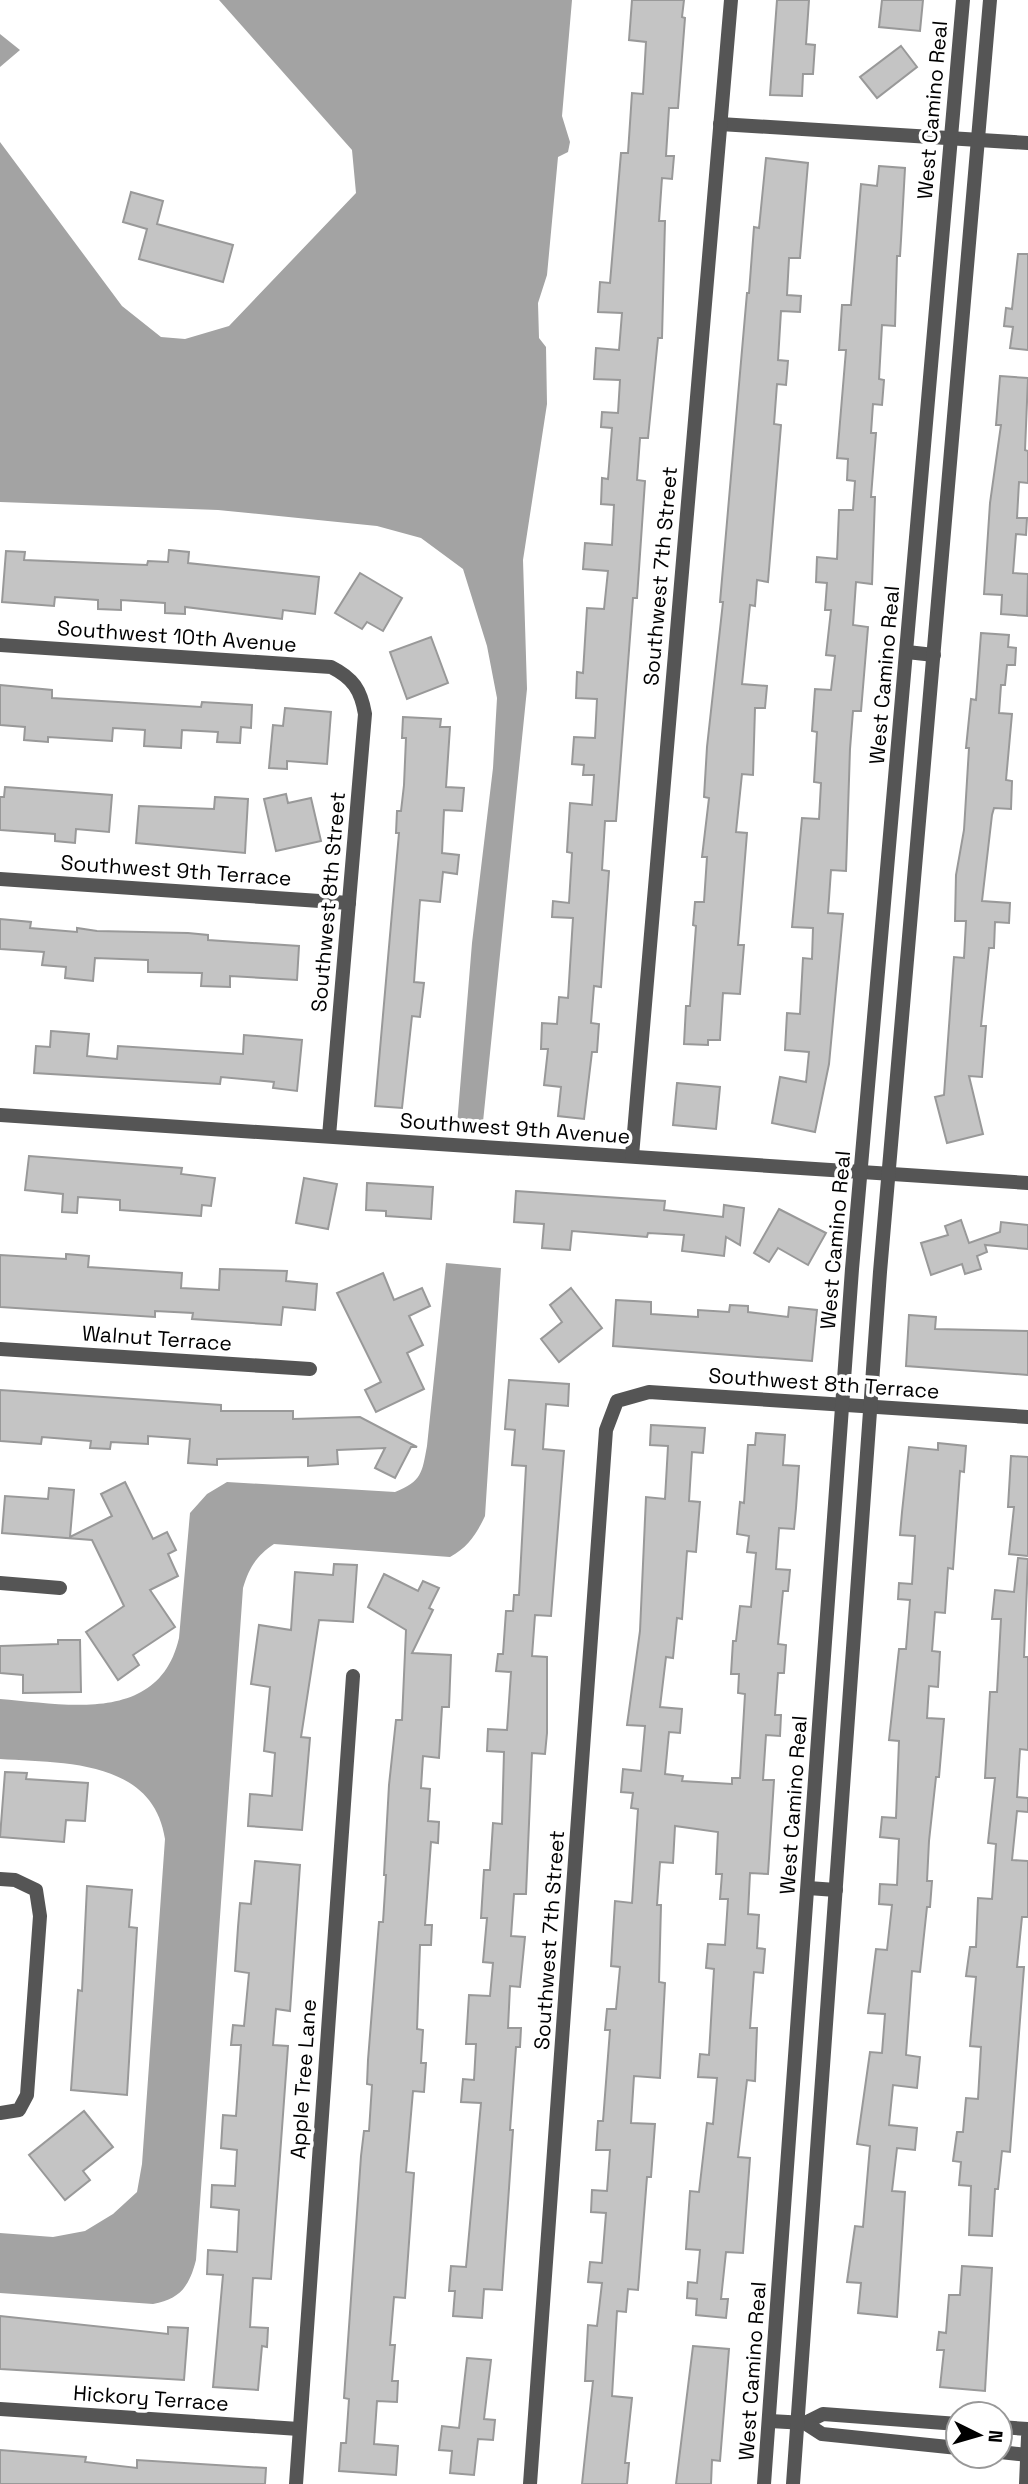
<svg xmlns="http://www.w3.org/2000/svg" width="1028" height="2484" font-family="'Space Grotesk',sans-serif">
<style>
.water{fill:#a3a3a3}
.building{fill:#c4c4c4;stroke:#999;stroke-width:2}
.lines{fill:none;stroke-linecap:round;stroke-linejoin:round}
.minor{stroke:#555;stroke-width:14}
.tertiary{stroke:#555;stroke-width:14}
.labels{text-anchor:middle;dominant-baseline:central;stroke-width:7;stroke-linejoin:round;paint-order:stroke}
.street-label{font-size:21px;fill:#000;stroke:#fff}
</style>
<rect width="100%" height="100%" fill="#fff"/>
<!-- water -->
<g class="water">
<polygon points="219,0 572,0 562,116 570,142 568,152 558,157 547,275 538,303 539,338 546,347 547,404 523,560 527,689 483,1122 457,1125 472,943 493,768 497,698 487,646 463,569 421,538 377,526 218,510 0,502 0,142 122,306 161,337 185,339 229,326 356,193 352,150"/>
<polygon points="0,34 20,50 0,67"/>
<path d="M446,1263L501,1268L485,1516C476,1535 468,1547 450,1557L274,1544C256,1556 249,1568 243,1588L196,2260C189,2287 180,2299 153,2304L0,2293V2233L53,2237L85,2231L113,2214L137,2192L142,2164L165,1839C153,1759 62,1763 0,1759V1699C65,1704 159,1725 179,1638L190,1513L207,1494L227,1482L395,1492C422,1481 422,1473 427,1446Z"/>
</g>
<!-- building -->
<g class="building">
<polygon points="632,0 684,0 682,17 685,18 678,108 669,108 666,156 674,156 672,179 662,178 659,221 665,221 662,338 658,338 648,438 640,438 637,480 645,481 637,598 633,598 616,821 605,821 602,870 609,871 601,987 594,986 591,1023 599,1024 597,1052 592,1052 584,1119 558,1116 561,1087 544,1085 548,1049 541,1049 542,1023 557,1024 559,997 568,998 573,918 552,917 553,901 569,903 572,853 567,852 570,803 592,805 594,775 583,775 584,765 572,764 574,737 595,738 597,699 576,698 577,672 583,673 587,608 604,609 608,571 583,569 585,543 612,545 614,505 601,504 602,478 608,479 612,428 601,427 602,412 618,413 620,380 594,379 596,348 619,350 622,313 598,312 600,282 610,283 621,153 628,153 632,93 643,94 646,42 629,40"/>
<polygon points="777,0 809,0 806,44 815,45 813,74 803,74 802,96 770,95"/>
<polygon points="882,0 923,0 920,31 879,27"/>
<polygon points="901,46 917,67 877,98 860,77"/>
<polygon points="766,158 808,163 800,258 789,258 787,295 801,296 800,312 781,311 778,360 788,361 786,385 777,384 774,424 781,425 768,582 757,580 755,606 750,605 742,684 767,686 765,708 755,708 753,775 742,774 736,832 747,833 738,945 744,945 740,994 723,993 720,1040 708,1040 708,1045 684,1044 686,1006 690,1006 696,926 693,925 695,902 704,902 707,857 702,857 709,798 704,797 707,747 723,602 720,602 747,293 749,293 754,227 759,228"/>
<polygon points="879,166 905,168 901,240 900,256 897,256 895,326 882,325 879,379 884,380 882,405 873,404 871,433 876,433 871,497 875,497 872,584 856,582 853,625 868,627 861,711 853,711 850,749 846,871 831,870 828,913 843,914 829,1064 815,1132 772,1123 780,1077 806,1082 809,1052 785,1050 787,1013 800,1014 803,958 812,959 813,928 792,927 802,818 819,819 821,783 814,782 817,732 812,731 815,689 831,690 835,656 826,655 831,610 825,610 827,583 816,582 817,557 837,559 839,510 853,510 855,481 847,480 848,459 837,458 846,350 839,350 842,305 851,305 861,184 877,186"/>
<polygon points="131,192 163,201 157,224 233,245 223,282 139,259 147,229 123,222"/>
<polygon points="1018,254 1028,254 1028,350 1010,348 1013,327 1004,326 1006,308 1012,309"/>
<polygon points="1000,376 1028,378 1025,450 1028,451 1028,483 1019,482 1017,518 1027,518 1026,535 1016,534 1013,573 1028,574 1027,616 1001,614 1002,595 984,594 990,503 1001,425 996,425"/>
<polygon points="169,550 189,552 188,563 319,577 315,614 283,610 282,619 185,607 185,614 165,613 165,603 121,600 121,610 98,609 98,600 55,597 54,606 2,602 6,551 25,552 24,560 147,565 148,561 168,562"/>
<polygon points="360,573 402,598 383,631 367,622 362,629 335,613"/>
<polygon points="981,633 1009,635 1008,647 1016,648 1015,665 1007,665 1005,685 1001,685 999,713 1012,714 1006,780 1012,781 1011,809 994,808 992,815 982,901 1010,903 1009,923 995,922 994,948 989,948 981,1026 986,1026 982,1077 969,1076 983,1134 947,1143 935,1097 944,1095 954,957 964,958 966,921 955,921 956,875 964,830 969,748 966,748 971,699 976,700"/>
<polygon points="431,637 448,683 407,699 390,652"/>
<polygon points="0,685 52,690 52,698 201,707 202,702 252,705 251,728 241,727 240,743 217,742 218,732 182,730 181,748 144,746 145,730 113,728 112,741 48,737 48,742 24,740 25,727 0,725"/>
<polygon points="285,708 331,712 327,764 287,761 287,769 269,768 273,725 283,726"/>
<polygon points="403,717 441,719 440,727 450,727 446,787 464,788 462,811 444,810 442,853 459,855 457,874 443,872 440,902 420,900 414,982 424,983 420,1017 412,1016 402,1108 375,1106 399,833 396,833 397,811 401,811 404,785 406,738 402,738"/>
<polygon points="5,787 112,795 109,832 76,829 75,843 55,841 55,834 0,830 0,797 4,797"/>
<polygon points="286,794 288,803 311,798 321,841 276,851 264,799"/>
<polygon points="215,797 248,799 245,853 136,843 139,806 214,809"/>
<polygon points="0,919 31,922 30,928 77,932 77,928 97,931 188,933 208,935 208,940 299,946 297,980 230,976 230,987 201,986 202,973 148,972 148,960 95,958 93,981 65,978 66,967 42,965 44,952 0,949"/>
<polygon points="51,1031 89,1034 87,1056 117,1059 118,1046 243,1054 244,1035 302,1040 297,1091 273,1088 274,1082 221,1077 220,1084 34,1073 36,1046 50,1047"/>
<polygon points="677,1083 720,1087 716,1129 673,1125"/>
<polygon points="29,1156 182,1168 181,1174 215,1178 211,1206 202,1205 201,1216 120,1210 120,1200 78,1197 77,1213 62,1212 63,1194 25,1190"/>
<polygon points="304,1178 337,1184 328,1229 296,1223"/>
<polygon points="367,1183 433,1187 431,1219 386,1216 386,1211 366,1210"/>
<polygon points="516,1191 665,1201 664,1210 723,1217 724,1205 744,1208 740,1245 726,1237 724,1256 682,1251 684,1235 648,1233 647,1237 572,1231 570,1250 542,1248 544,1224 514,1222"/>
<polygon points="779,1209 826,1233 808,1265 778,1248 769,1262 754,1253"/>
<polygon points="961,1220 969,1243 1000,1232 1001,1222 1028,1225 1028,1249 985,1245 987,1252 977,1256 981,1269 965,1274 962,1264 931,1275 921,1243 948,1235 945,1226"/>
<polygon points="66,1254 89,1256 88,1267 182,1273 181,1288 219,1290 220,1269 287,1271 286,1281 317,1284 315,1310 283,1307 281,1325 192,1319 193,1313 155,1311 155,1317 0,1307 0,1255 66,1259"/>
<polygon points="383,1273 394,1300 422,1288 430,1306 409,1316 423,1345 407,1353 424,1389 376,1412 365,1390 381,1382 337,1293"/>
<polygon points="571,1288 602,1328 559,1362 541,1339 562,1322 550,1305"/>
<polygon points="616,1300 651,1302 651,1314 698,1317 698,1310 729,1312 730,1305 748,1306 748,1312 788,1317 789,1307 817,1310 812,1361 613,1346"/>
<polygon points="909,1315 936,1317 935,1329 1028,1331 1028,1375 906,1366"/>
<polygon points="509,1380 569,1384 568,1406 546,1404 543,1449 564,1451 551,1616 535,1615 532,1656 547,1657 547,1733 545,1754 532,1753 526,1894 514,1894 511,1936 525,1937 520,1987 510,1986 508,2028 521,2028 520,2047 516,2047 510,2130 513,2130 502,2290 484,2289 482,2318 453,2316 455,2291 449,2291 451,2266 466,2267 481,2103 461,2102 463,2079 474,2080 476,2044 466,2044 469,1995 490,1996 493,1963 483,1962 487,1918 481,1918 484,1870 490,1870 493,1823 502,1824 504,1752 487,1751 488,1729 507,1730 511,1672 496,1671 498,1654 503,1654 506,1611 513,1611 514,1595 519,1595 526,1466 512,1465 515,1430 505,1429"/>
<polygon points="0,1390 221,1405 221,1411 293,1411 293,1419 360,1417 417,1447 411,1447 395,1478 375,1468 385,1448 337,1450 338,1464 308,1466 308,1457 217,1459 217,1465 188,1463 190,1439 148,1436 148,1444 111,1442 110,1449 90,1448 91,1441 42,1437 41,1444 0,1441"/>
<polygon points="651,1425 705,1428 703,1453 692,1452 689,1501 700,1502 696,1552 687,1551 682,1619 677,1618 673,1658 666,1657 660,1707 682,1709 680,1733 669,1732 665,1774 683,1776 682,1781 732,1784 732,1778 740,1778 745,1694 738,1693 739,1674 731,1674 733,1641 736,1641 740,1606 751,1607 756,1553 747,1552 749,1536 737,1534 740,1502 744,1503 748,1445 755,1445 756,1433 785,1435 783,1465 799,1466 796,1508 794,1529 779,1528 776,1569 790,1570 788,1591 783,1591 778,1644 786,1645 784,1673 778,1673 775,1715 781,1715 780,1736 766,1735 763,1780 774,1780 768,1874 750,1873 748,1914 759,1915 757,1948 765,1949 763,1973 754,1972 750,2028 757,2028 755,2081 747,2080 738,2157 750,2158 743,2253 726,2252 721,2299 728,2299 726,2318 696,2315 697,2299 687,2298 688,2282 697,2283 700,2250 686,2249 690,2191 699,2192 707,2123 713,2124 717,2078 698,2077 700,2054 709,2055 714,1969 706,1968 708,1944 725,1945 728,1899 720,1899 722,1874 716,1874 718,1832 675,1826 673,1863 660,1862 657,1905 661,1905 659,1982 665,1983 660,2078 634,2076 631,2123 655,2124 651,2177 647,2177 638,2290 628,2289 626,2312 617,2311 612,2396 632,2398 625,2463 629,2463 627,2484 582,2484 593,2381 585,2381 588,2325 597,2326 602,2283 588,2282 590,2262 602,2263 606,2213 591,2212 592,2190 607,2191 610,2150 596,2150 598,2121 603,2121 610,2030 605,2030 607,2009 616,2009 620,1967 611,1966 615,1901 632,1903 638,1809 631,1808 633,1793 621,1792 623,1769 641,1771 645,1726 627,1725 640,1631 646,1497 665,1499 668,1446 650,1445"/>
<polygon points="938,1443 966,1446 964,1472 960,1471 953,1569 948,1568 945,1613 935,1612 932,1651 940,1652 938,1687 929,1686 927,1718 944,1719 939,1777 936,1777 929,1841 927,1881 932,1881 930,1907 927,1907 920,1972 912,1971 906,2055 920,2057 917,2088 893,2085 889,2125 917,2128 915,2150 897,2148 892,2191 905,2192 897,2317 858,2313 861,2283 847,2282 855,2226 863,2227 870,2146 857,2144 870,2052 882,2053 885,2014 868,2013 876,1949 887,1950 892,1905 879,1904 880,1884 897,1885 899,1839 880,1837 882,1817 896,1818 899,1741 889,1740 899,1649 906,1649 910,1600 898,1599 899,1583 912,1584 915,1536 900,1535 902,1512 909,1447 938,1450"/>
<polygon points="1011,1456 1028,1457 1028,1556 1009,1554 1014,1507 1008,1507"/>
<polygon points="125,1482 153,1539 167,1532 176,1550 168,1554 178,1576 150,1590 175,1627 133,1655 139,1665 118,1680 86,1632 124,1606 92,1540 2,1533 5,1496 48,1499 49,1488 74,1490 70,1537 112,1516 101,1494"/>
<polygon points="1018,1558 1028,1559 1024,1657 1028,1657 1028,1750 1020,1749 1017,1797 1028,1798 1028,1812 1017,1811 1012,1860 1028,1861 1028,1917 1022,1917 1017,1967 1024,1967 1010,2152 1002,2151 998,2189 995,2189 992,2236 969,2235 971,2186 959,2185 961,2162 953,2161 957,2132 963,2132 966,2098 978,2099 981,2047 970,2046 976,1977 966,1976 970,1947 976,1947 978,1898 992,1899 996,1844 988,1843 995,1778 985,1778 990,1692 997,1692 1001,1619 992,1619 995,1590 1014,1592"/>
<polygon points="334,1564 357,1565 353,1622 319,1620 301,1737 310,1738 302,1830 248,1826 250,1794 272,1796 275,1753 264,1751 270,1687 251,1684 259,1625 291,1630 295,1572 333,1575"/>
<polygon points="384,1574 418,1591 423,1581 439,1588 429,1608 433,1610 412,1653 451,1655 449,1707 442,1707 439,1758 423,1756 421,1788 430,1789 428,1821 439,1822 438,1843 431,1842 425,1925 432,1925 431,1945 420,1945 417,2029 423,2030 421,2063 426,2063 424,2092 413,2091 406,2172 414,2173 405,2298 394,2297 390,2345 395,2345 392,2381 398,2381 397,2402 377,2401 374,2444 398,2446 396,2475 339,2471 341,2443 346,2443 349,2399 344,2398 361,2156 364,2131 369,2131 372,2085 367,2084 368,2060 379,1922 383,1922 386,1875 384,1875 389,1785 396,1720 402,1720 406,1630 368,1607"/>
<polygon points="58,1640 80,1640 81,1692 23,1693 23,1675 0,1673 0,1646 58,1644"/>
<polygon points="5,1772 27,1773 26,1779 88,1783 85,1821 66,1820 64,1842 0,1837"/>
<polygon points="255,1861 300,1865 290,2011 276,2009 273,2045 288,2046 271,2279 253,2278 250,2327 268,2328 267,2347 262,2346 258,2390 213,2387 223,2275 207,2274 208,2250 237,2252 239,2210 211,2207 212,2185 235,2186 237,2150 221,2148 223,2115 236,2116 241,2045 231,2045 233,2025 244,2026 249,1973 235,1971 238,1927 240,1903 251,1904"/>
<polygon points="87,1886 132,1890 129,1927 137,1928 127,2095 71,2090 78,1990 82,1991"/>
<polygon points="84,2111 113,2147 83,2171 90,2180 65,2200 29,2155"/>
<polygon points="962,2266 992,2268 985,2391 940,2387 944,2350 937,2350 939,2332 946,2333 949,2295 960,2295"/>
<polygon points="0,2316 168,2334 168,2327 188,2328 184,2380 0,2369"/>
<polygon points="693,2346 729,2349 720,2461 712,2460 711,2484 676,2484"/>
<polygon points="467,2358 491,2360 484,2419 495,2420 493,2440 478,2439 474,2475 450,2473 452,2451 439,2450 442,2426 459,2428"/>
<polygon points="0,2450 86,2457 85,2462 137,2468 137,2460 266,2468 265,2484 0,2484"/>
</g>
<g class="lines">
<!-- minor -->
<g class="minor">
<polyline points="720,124 1028,143"/>
<path d="M0,645L331,667C353,678 361,690 365,714L329,1136"/>
<polyline points="0,879 349,903"/>
<polyline points="0,1115 1028,1183"/>
<polyline points="632,1156 731,0"/>
<polyline points="0,1349 310,1369"/>
<polyline points="0,1583 60,1588"/>
<polyline points="0,1879 15,1880 36,1890 40,1916 27,2095 19,2110 0,2113"/>
<polyline points="0,2409 299,2429"/>
<polyline points="770,2421 805,2423 823,2414 958,2424"/>
<polyline points="805,2423 822,2434 958,2448"/>
<polyline points="1000,2427 1028,2429"/>
<polyline points="1000,2452 1028,2455"/>
<polyline points="296,2484 353,1676"/>
<polyline points="530,2484 606,1430 617,1401 649,1392 1028,1417"/>
<polyline points="1026,2484 1028,2437"/>
</g>
<!-- tertiary -->
<g class="tertiary">
<polyline points="907,652 934,655"/>
<polyline points="808,1888 836,1890"/>
<polyline points="764,2484 852,1269 963,0"/>
<polyline points="793,2484 880,1272 990,0"/>
</g>
</g>
<g class="labels">
<!-- street labels -->
<g class="street-label">
<text transform="translate(932 110) rotate(-85)">West Camino Real</text>
<text transform="translate(660 576) rotate(-85)">Southwest 7th Street</text>
<text transform="translate(177 636) rotate(4)">Southwest 10th Avenue</text>
<text transform="translate(884 675) rotate(-85)">West Camino Real</text>
<text transform="translate(176 870) rotate(4)">Southwest 9th Terrace</text>
<text transform="translate(328 902) rotate(-85)">Southwest 8th Street</text>
<text transform="translate(515 1128) rotate(4)">Southwest 9th Avenue</text>
<text transform="translate(835 1240) rotate(-85)">West Camino Real</text>
<text transform="translate(157 1338) rotate(4)">Walnut Terrace</text>
<text transform="translate(824 1383) rotate(4)">Southwest 8th Terrace</text>
<text transform="translate(793 1805) rotate(-86)">West Camino Real</text>
<text transform="translate(549 1940) rotate(-86)">Southwest 7th Street</text>
<text transform="translate(303 2079) rotate(-86)">Apple Tree Lane</text>
<text transform="translate(752 2371) rotate(-86)">West Camino Real</text>
<text transform="translate(151 2398) rotate(4)">Hickory Terrace</text>
</g>
</g>
<!-- north arrow -->
<g transform="translate(979 2435) rotate(95)"><circle r="33" fill="#ffffff" stroke="#999999" stroke-width="2"/>
<path d="M0-5L12 26L0 18L-12 26Z" fill="#000000"/>
<text y="-10" font-size="19" font-weight="bold" text-anchor="middle" fill="#000000">N</text>
</g>
</svg>
